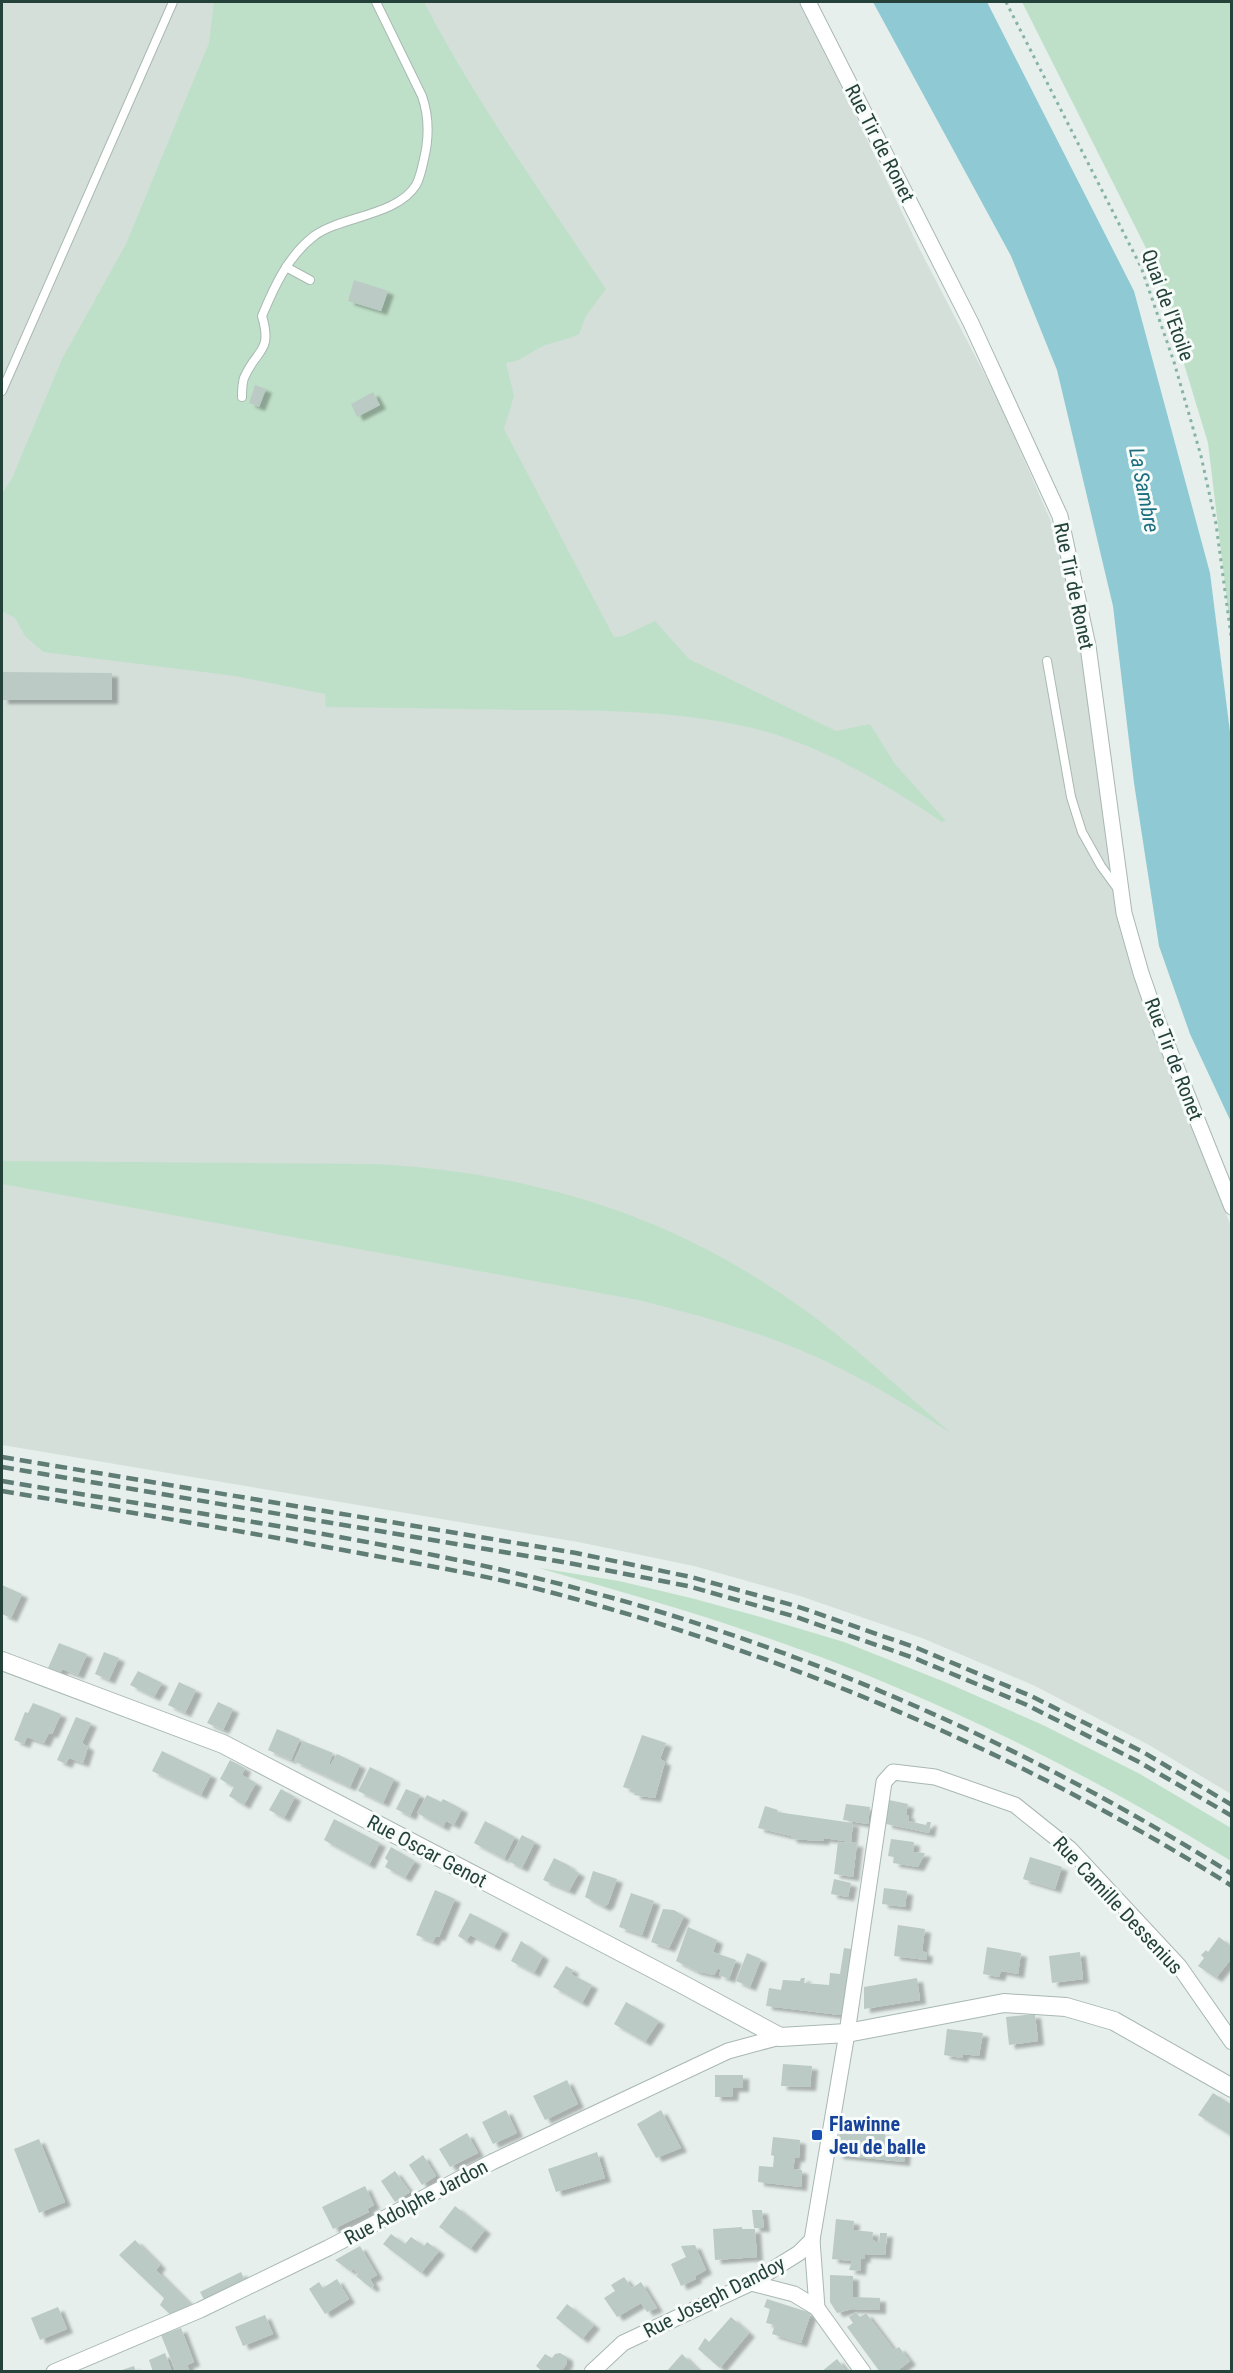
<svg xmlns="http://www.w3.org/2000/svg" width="1233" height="2373" font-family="'Roboto Condensed',sans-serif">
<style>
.built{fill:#d4dfda}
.green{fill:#bfe0c8}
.water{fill:#8ec9d4}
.building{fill:#bbcac4;filter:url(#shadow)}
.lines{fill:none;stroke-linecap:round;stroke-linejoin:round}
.service-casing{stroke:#a8b8b2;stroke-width:10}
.minor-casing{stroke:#a8b8b2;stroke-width:17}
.tertiary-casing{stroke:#a8b8b2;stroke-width:20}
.path{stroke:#86b3a5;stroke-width:3;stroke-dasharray:3 4.5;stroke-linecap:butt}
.service{stroke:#fff;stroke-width:8}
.minor{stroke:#fff;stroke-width:15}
.tertiary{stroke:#fff;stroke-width:18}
.rail{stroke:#5f7d75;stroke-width:4.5;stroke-dasharray:12 6;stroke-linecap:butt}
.transit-dot{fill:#1a4fb4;stroke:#f7fbf9;stroke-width:2}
.labels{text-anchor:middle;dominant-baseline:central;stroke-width:6;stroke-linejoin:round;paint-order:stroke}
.street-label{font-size:20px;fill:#24423a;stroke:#f7fbf9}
.transit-label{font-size:20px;font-weight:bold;fill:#164399;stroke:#f7fbf9;text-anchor:start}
.water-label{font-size:21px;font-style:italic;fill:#1c6f80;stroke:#f7fbf9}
</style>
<defs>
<filter id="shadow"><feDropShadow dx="6" dy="4" stdDeviation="1.5" flood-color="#0004"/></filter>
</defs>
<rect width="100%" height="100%" fill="#e6efeb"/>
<!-- built -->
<polygon class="built" points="2,2 801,2 920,250 998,400 1053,526 1081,645 1115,905 1170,1075 1231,1226 1231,1794 1149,1745 1033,1685 922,1638 800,1596 694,1566 578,1542 2,1445"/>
<!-- green -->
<g class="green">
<path d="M214,2H424C476,102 543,195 606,289L586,316L579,334C567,340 556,341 546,345C531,351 523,361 506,363L514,396L504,429L614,637L623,636L655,621L689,659L836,731L870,724L895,764L946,821L942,822C884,783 821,745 752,728C679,711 604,710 530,710C462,709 394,708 326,707L325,694L235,676L43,652L25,636L15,618L2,611V494L12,478L62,359L126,244L209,43Z"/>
<polygon points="1022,2 1231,2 1231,634 1208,443 1153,262"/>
<path d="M2,1161L376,1164C519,1172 651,1208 771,1287C836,1328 893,1383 951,1433C914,1410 878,1387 839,1368C776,1336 706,1317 638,1300L2,1184Z"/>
<path d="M539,1568L619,1581L691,1598L757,1616L844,1642L945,1682L1043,1725L1140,1774L1231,1828V1861C1085,1771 928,1693 765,1637C691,1611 614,1590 539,1568Z"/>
</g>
<!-- water -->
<polygon class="water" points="873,2 987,2 1134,291 1210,573 1232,748 1231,1122 1190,1034 1159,946 1134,783 1113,606 1057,370 1011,256"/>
<!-- building -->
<g class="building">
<polygon points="354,280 388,291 381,311 348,301"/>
<polygon points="255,385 266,389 259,407 249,403"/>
<polygon points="373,392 380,405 357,417 351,404"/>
<polygon points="2,672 112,673 112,700 2,700"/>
<polygon points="2,1585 22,1594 11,1618 2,1614"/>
<polygon points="59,1643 87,1654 78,1675 62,1669 60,1674 48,1668"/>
<polygon points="104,1652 119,1658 109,1680 95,1674"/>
<polygon points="138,1671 162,1683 154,1697 130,1685"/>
<polygon points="179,1682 196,1690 185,1713 168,1705"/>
<polygon points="218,1702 233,1709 223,1730 207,1723"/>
<polygon points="33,1703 61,1714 52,1734 49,1733 44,1743 27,1737 24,1744 14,1740 25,1712 28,1713"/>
<polygon points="76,1717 91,1723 82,1743 88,1747 83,1763 69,1758 66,1764 57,1760"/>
<polygon points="277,1729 300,1739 291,1760 268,1750"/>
<polygon points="642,1735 666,1743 660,1759 665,1762 655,1798 634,1795 635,1791 623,1787"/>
<polygon points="303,1741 333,1753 329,1764 331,1764 337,1754 360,1765 350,1787 294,1761"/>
<polygon points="162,1751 211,1775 201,1795 152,1771"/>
<polygon points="230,1760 245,1768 242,1775 256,1783 244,1805 229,1796 234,1787 220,1779"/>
<polygon points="370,1767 394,1779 383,1803 358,1791"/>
<polygon points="281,1789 295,1797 284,1818 269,1810"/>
<polygon points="406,1789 420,1795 410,1816 396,1809"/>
<polygon points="427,1795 441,1802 443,1799 462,1809 454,1825 446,1821 443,1827 417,1813"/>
<polygon points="889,1800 908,1804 906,1815 909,1815 908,1821 926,1825 927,1822 931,1822 929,1833 886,1824"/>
<polygon points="846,1804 870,1807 868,1824 843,1820"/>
<polygon points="765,1806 778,1810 777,1812 853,1823 851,1842 824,1838 823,1841 791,1839 791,1836 758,1828"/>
<polygon points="334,1819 380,1843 369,1865 324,1840"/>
<polygon points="485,1821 515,1837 504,1859 474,1843"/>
<polygon points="522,1835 535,1842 522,1868 508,1861"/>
<polygon points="891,1839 914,1842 913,1852 925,1853 918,1867 893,1863 894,1857 888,1856"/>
<polygon points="838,1842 857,1843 853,1877 834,1874"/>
<polygon points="391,1847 415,1861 405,1878 385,1867 388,1861 385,1858"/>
<polygon points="1030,1857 1062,1867 1055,1889 1023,1879"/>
<polygon points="554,1858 570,1866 570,1868 579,1873 569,1891 543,1880"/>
<polygon points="593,1871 617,1879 608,1904 604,1907 585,1897"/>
<polygon points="834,1879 851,1883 848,1897 831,1894"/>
<polygon points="884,1888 907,1891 905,1907 882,1904"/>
<polygon points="435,1890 455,1899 439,1937 436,1936 433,1942 416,1935"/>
<polygon points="631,1893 654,1901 642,1935 619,1927"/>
<polygon points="663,1909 674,1910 684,1916 669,1948 651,1942"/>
<polygon points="470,1913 503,1930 494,1947 470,1935 466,1941 458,1936"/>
<polygon points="898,1925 925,1929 922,1951 927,1953 926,1960 894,1956"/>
<polygon points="688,1927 717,1940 713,1952 736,1960 729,1979 719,1975 721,1970 718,1968 714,1975 696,1971 676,1961"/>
<polygon points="1219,1937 1232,1947 1232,1958 1216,1978 1198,1966 1204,1958 1201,1955 1206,1950 1208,1952"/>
<polygon points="521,1941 543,1956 534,1973 511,1961"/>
<polygon points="987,1947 1021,1953 1018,1974 1001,1971 999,1977 983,1974"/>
<polygon points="844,1948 857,1950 845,2013 840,2015 766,2006 769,1988 781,1990 783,1980 800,1981 801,1978 805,1978 804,1983 829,1985 830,1973 840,1974"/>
<polygon points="1080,1952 1083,1979 1052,1983 1049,1956"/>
<polygon points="747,1953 761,1959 750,1987 736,1981"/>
<polygon points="566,1966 573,1970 571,1974 592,1985 582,2003 553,1987"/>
<polygon points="917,1978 920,2000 864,2009 864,1987"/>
<polygon points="626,2002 659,2021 645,2042 614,2024"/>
<polygon points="1035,2014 1038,2041 1009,2045 1006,2017"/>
<polygon points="947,2029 983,2033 979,2056 963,2054 962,2058 944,2055"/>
<polygon points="783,2064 812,2066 810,2087 781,2086"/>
<polygon points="715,2075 743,2075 743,2088 733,2088 732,2097 715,2097"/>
<polygon points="567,2080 578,2104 545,2120 533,2096"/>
<polygon points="1213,2093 1232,2105 1232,2136 1198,2115"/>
<polygon points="506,2110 517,2133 493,2144 482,2122"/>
<polygon points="661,2110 681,2148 656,2158 637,2124"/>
<polygon points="840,2128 885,2133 884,2147 905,2149 904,2162 837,2155"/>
<polygon points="467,2133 478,2153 450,2167 439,2149"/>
<polygon points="773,2137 800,2140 799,2158 795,2158 793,2169 802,2170 801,2187 758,2182 759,2166 773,2167 774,2156 771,2155"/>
<polygon points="39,2139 65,2202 39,2213 14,2149"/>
<polygon points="597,2152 605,2178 556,2192 548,2169"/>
<polygon points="423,2155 436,2176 422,2185 409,2165"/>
<polygon points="395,2171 410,2192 395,2202 381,2181"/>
<polygon points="365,2186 374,2205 367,2209 369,2212 333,2229 322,2207"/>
<polygon points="455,2206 485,2230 470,2249 439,2227"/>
<polygon points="752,2210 762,2210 764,2228 754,2228"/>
<polygon points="836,2219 854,2221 853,2230 873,2232 872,2239 876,2242 879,2242 880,2233 887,2233 885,2255 865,2254 864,2259 861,2259 860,2271 849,2270 852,2261 832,2259"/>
<polygon points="742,2227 742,2229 755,2229 757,2257 715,2260 713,2229"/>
<polygon points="391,2234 405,2244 411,2237 424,2246 427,2242 439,2251 421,2273 383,2244"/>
<polygon points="135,2240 160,2265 156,2270 192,2306 172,2316 160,2305 164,2298 119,2255"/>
<polygon points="695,2245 706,2270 695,2276 696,2279 681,2286 671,2264 686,2257 681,2246"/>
<polygon points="360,2246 377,2275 370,2279 374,2286 371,2288 356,2276 358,2275 354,2269 350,2271 335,2260"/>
<polygon points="241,2272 247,2285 206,2303 200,2292"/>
<polygon points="830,2275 853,2276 853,2297 880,2298 880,2310 852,2309 837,2313 830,2302"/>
<polygon points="624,2277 632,2288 641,2282 657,2308 647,2312 641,2303 617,2317 604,2298 615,2291 611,2285"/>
<polygon points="337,2279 349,2299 325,2314 309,2289 319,2282 323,2288"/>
<polygon points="767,2299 811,2313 801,2343 772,2334 775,2325 766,2323 770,2309 764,2307"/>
<polygon points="567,2304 594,2325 582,2339 556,2318"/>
<polygon points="58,2307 67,2329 40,2340 31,2318"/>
<polygon points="856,2312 860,2317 866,2313 894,2350 899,2347 910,2361 896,2372 880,2372 847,2327 853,2323 849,2317"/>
<polygon points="265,2315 273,2334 243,2346 235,2327"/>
<polygon points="731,2317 749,2333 720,2368 698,2349 705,2338 709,2342"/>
<polygon points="181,2328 194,2362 187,2365 190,2372 176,2372 161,2335"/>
<polygon points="165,2353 172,2372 153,2372 149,2360"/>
<polygon points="560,2353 567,2357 567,2363 561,2372 543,2372 536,2366 545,2354 552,2358 555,2354"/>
<polygon points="682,2354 700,2372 666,2372"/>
<polygon points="837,2359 847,2372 821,2372"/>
<polygon points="134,2366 136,2372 119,2372 119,2371"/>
</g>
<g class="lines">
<!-- service casing -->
<g class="service-casing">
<g id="service">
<polyline points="286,267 310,280"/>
<polyline points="2,391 173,2"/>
<path d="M242,397C242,391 242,384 244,378C256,349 273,353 262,316C274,287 288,256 314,236C341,216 397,216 416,185C420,178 422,168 424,159C429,138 429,116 422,96L376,2"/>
<polyline points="1047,661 1071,797 1082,832 1101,866 1117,888"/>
</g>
</g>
<!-- minor casing -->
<g class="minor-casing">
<g id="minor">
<polyline points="808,2 971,323 1060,516 1088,646 1124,913 1141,973 1158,1022 1232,1207"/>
<polyline points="812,2240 817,2308"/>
<polyline points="751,2283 794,2294 817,2308 863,2372"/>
<polyline points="54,2372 200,2310 328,2248 492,2162 728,2051 780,2037"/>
<polyline points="592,2372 623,2343 751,2283 799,2253 812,2240 847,2033 884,1782 893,1772 935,1777 1015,1805 1070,1849 1179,1966 1232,2042"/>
</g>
</g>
<!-- tertiary casing -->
<g class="tertiary-casing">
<polyline id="tertiary" points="2,1661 223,1744 682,1984 780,2037 847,2033 1004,2003 1066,2007 1114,2021 1232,2088"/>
</g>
<!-- path -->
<polyline class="path" points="1006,2 1141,267 1174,362 1201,456 1216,524 1232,643"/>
<!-- service -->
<use href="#service" class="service"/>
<!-- minor -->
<use href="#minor" class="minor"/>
<!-- tertiary -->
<use href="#tertiary" class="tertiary"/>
<!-- rail -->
<g class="rail">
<polyline points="2,1457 576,1553 691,1577 796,1606 917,1648 1031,1696 1143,1752 1232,1805"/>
<polyline points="2,1467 574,1564 688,1586 793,1616 914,1658 1027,1705 1139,1762 1232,1816"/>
<path d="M2,1481C190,1513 382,1538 568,1586C801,1646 1028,1745 1232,1874"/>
<path d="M2,1491C116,1510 230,1529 343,1550C418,1564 494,1576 568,1597C802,1661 1026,1756 1232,1886"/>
</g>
</g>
<!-- markers -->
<rect class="transit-dot" x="811" y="2129" width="12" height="12" rx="3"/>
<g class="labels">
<!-- street labels -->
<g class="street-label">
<text transform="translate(880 143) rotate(63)">Rue Tir de Ronet</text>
<text transform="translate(1168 305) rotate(70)">Quai de l'Etoile</text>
<text transform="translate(1074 586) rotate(78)">Rue Tir de Ronet</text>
<text transform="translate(1174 1059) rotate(69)">Rue Tir de Ronet</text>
<text transform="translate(427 1851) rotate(28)">Rue Oscar Genot</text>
<text transform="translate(1118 1905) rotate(47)">Rue Camille Dessenius</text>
<text transform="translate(416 2202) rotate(-28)">Rue Adolphe Jardon</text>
<text transform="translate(714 2297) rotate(-27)">Rue Joseph Dandoy</text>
</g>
<!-- transit labels -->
<g class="transit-label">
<text x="829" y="2124">Flawinne<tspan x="829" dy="23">Jeu de balle</tspan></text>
</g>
<!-- water labels -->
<g class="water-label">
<text transform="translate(1144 490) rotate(79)">La Sambre</text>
</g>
</g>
<!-- border -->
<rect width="1233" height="2373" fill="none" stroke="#24423a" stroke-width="6"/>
</svg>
